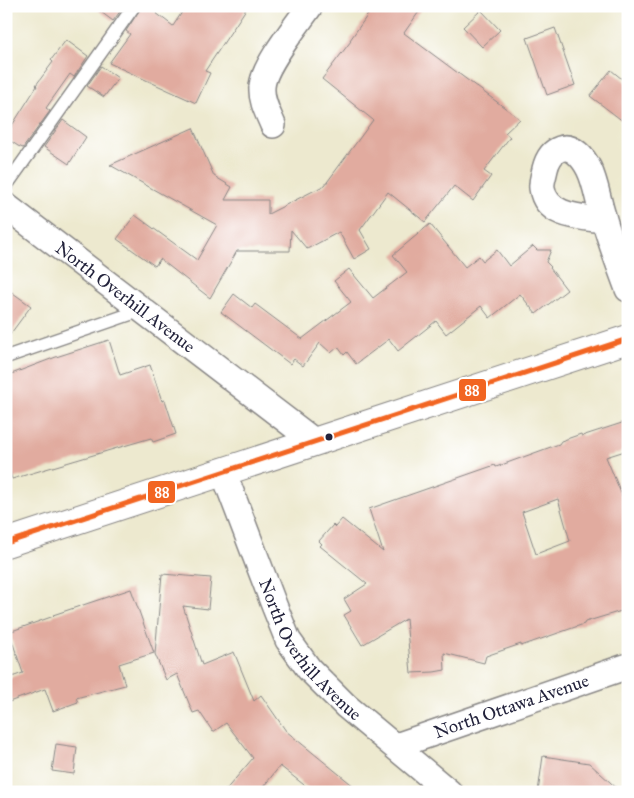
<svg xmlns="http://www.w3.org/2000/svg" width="634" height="798" font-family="'IM FELL Great Primer',serif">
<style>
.building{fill:#e1ab9f;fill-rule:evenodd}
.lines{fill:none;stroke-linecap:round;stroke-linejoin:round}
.service-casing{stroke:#888685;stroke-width:15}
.minor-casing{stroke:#888685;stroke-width:28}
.tertiary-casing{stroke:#888685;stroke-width:30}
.service{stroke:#fff;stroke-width:12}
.minor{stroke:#fff;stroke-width:25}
.tertiary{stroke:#fff;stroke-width:28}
.bus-1-casing{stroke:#fff;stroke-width:9}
.bus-1{stroke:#f26522;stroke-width:5}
.bus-dot{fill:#22223b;stroke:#fff;stroke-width:2}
.labels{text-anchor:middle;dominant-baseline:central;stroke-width:5;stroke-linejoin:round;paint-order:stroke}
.street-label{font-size:18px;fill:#22223b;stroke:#fff}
.line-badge{stroke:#fff;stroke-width:2}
.badge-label{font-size:14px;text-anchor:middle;font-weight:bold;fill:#fff}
</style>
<rect width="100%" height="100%" fill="#fff"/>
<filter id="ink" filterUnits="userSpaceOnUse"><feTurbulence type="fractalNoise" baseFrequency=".02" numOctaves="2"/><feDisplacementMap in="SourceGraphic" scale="10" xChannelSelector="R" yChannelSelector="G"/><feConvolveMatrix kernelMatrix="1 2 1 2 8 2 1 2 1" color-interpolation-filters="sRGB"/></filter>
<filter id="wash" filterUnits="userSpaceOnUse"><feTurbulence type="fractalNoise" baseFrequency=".0096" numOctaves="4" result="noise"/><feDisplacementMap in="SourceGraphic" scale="20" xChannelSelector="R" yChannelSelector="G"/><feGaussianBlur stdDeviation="1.12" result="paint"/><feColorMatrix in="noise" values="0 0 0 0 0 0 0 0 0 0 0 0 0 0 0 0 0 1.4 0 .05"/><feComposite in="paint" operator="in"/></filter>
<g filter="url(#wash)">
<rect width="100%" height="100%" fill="#ede9cf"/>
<g id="blocks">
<!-- building -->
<g class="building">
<polygon points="93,6 124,6 113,21"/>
<polygon points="142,6 147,6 173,26 186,6 248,6 205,71 210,73 196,103 109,63 130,34 126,31"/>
<polygon points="374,6 423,6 404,33 520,119 505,133 510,137 484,171 491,176 473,201 454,186 425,222 388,192 360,230 371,249 354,259 339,232 307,249 291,230 290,251 237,251 210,298 160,259 155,266 117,239 135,215 197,260 217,225 110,165 193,128 214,176 232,187 225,200 268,200 268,214 325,185 373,120 322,79 351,41 350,40"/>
<polygon points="481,10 500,30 482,47 463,27"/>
<polygon points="555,28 575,85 547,95 527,38"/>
<polygon points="66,40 88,56 74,77 70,74 46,108 50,111 23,148 18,146 6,138 6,135 37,86 36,85 53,62 51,60"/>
<polygon points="101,66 118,78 104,97 87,86"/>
<polygon points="611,70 628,84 628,125 590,96"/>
<polygon points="63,120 86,137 69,164 44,147"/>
<polygon points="430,224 465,267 479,256 483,261 497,250 509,266 533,246 537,250 551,250 546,262 551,267 550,268 567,290 536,314 520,294 490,318 481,306 446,334 436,321 398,351 389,339 356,364 347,352 344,355 338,347 331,353 320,343 303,366 294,359 290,364 221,312 234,294 252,308 255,304 302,339 351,302 334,281 349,269 373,298 407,272 393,255"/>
<polygon points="6,288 31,306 6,340"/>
<polygon points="109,340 120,375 150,365 162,401 165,400 176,434 153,442 151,438 12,479 6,460 6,376 56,357"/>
<path d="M628,421V450L606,457L628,510V609L585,622L584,624L521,646V644L486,656L484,663L444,653L445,670L434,672L411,673L406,619L362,645L344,615L351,611L344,599L367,584L320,546L322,544L319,541L333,525L335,527L342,519L383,552L369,509L495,465L496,467L559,444L561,441L581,434L582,436ZM558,499L570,541L536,554L522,512Z"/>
<polygon points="162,574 211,578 208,609 183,606 202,665 234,652 254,701 261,695 286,731 361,792 313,792 280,766 259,792 224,792 253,758 226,723 213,732 199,711 193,713 177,674 166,680 155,654"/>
<polygon points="131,589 154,653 119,664 125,685 76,698 78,702 53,711 45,689 6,703 6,679 23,673 9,632 54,616 53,615"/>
<polygon points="56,744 77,747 74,774 52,771"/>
<polygon points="543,756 589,763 621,792 538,792"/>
</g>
</g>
</g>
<g filter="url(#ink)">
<use href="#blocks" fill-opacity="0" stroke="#888685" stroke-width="1"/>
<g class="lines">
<!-- service casing -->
<g class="service-casing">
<g id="service">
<polyline points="6,186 134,6"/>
<polyline points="6,357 142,310"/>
</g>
</g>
<!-- minor casing -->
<g class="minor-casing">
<g id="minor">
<path d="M273,125C268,113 261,101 262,87C263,66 297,25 310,6"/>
<path id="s1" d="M6,206L315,442"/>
<path d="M604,220C581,217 546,217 542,188C541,182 544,175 545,169C547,161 551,152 560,149C573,144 584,159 589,169C596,183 598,201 603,216C610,241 619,265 628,289"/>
<path id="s2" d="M223,471L274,605L288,640L309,669L346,706L449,792"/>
<path id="s3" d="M396,746L628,666"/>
</g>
</g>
<!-- tertiary casing -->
<g class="tertiary-casing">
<polyline id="tertiary" points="6,543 628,339"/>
</g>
<!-- service -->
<use href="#service" class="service"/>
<!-- minor -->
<use href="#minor" class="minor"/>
<!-- tertiary -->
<use href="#tertiary" class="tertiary"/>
<!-- bus-1 casing -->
<g class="bus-1-casing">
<polyline id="bus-1" points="6,543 628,339"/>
</g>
<!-- bus-1 -->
<use href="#bus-1" class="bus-1"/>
</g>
</g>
<!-- markers -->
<circle class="bus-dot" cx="329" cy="437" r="4.5"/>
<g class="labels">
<!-- street labels -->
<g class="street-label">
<text stroke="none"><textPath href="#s1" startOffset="150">North Overhill Avenue</textPath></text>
<text stroke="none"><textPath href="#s2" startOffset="201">North Overhill Avenue</textPath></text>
<text stroke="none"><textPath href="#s3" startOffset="122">North Ottawa Avenue</textPath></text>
</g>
</g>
<g class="line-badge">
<rect x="458" y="378" width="29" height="24" rx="5" fill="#f26522"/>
<rect x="147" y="480" width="29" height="24" rx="5" fill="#f26522"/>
</g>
<g class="badge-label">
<text x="472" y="395">88</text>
<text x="162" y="497">88</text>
</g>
<!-- margin -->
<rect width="634" height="798" fill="none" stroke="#fff" stroke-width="25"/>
</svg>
